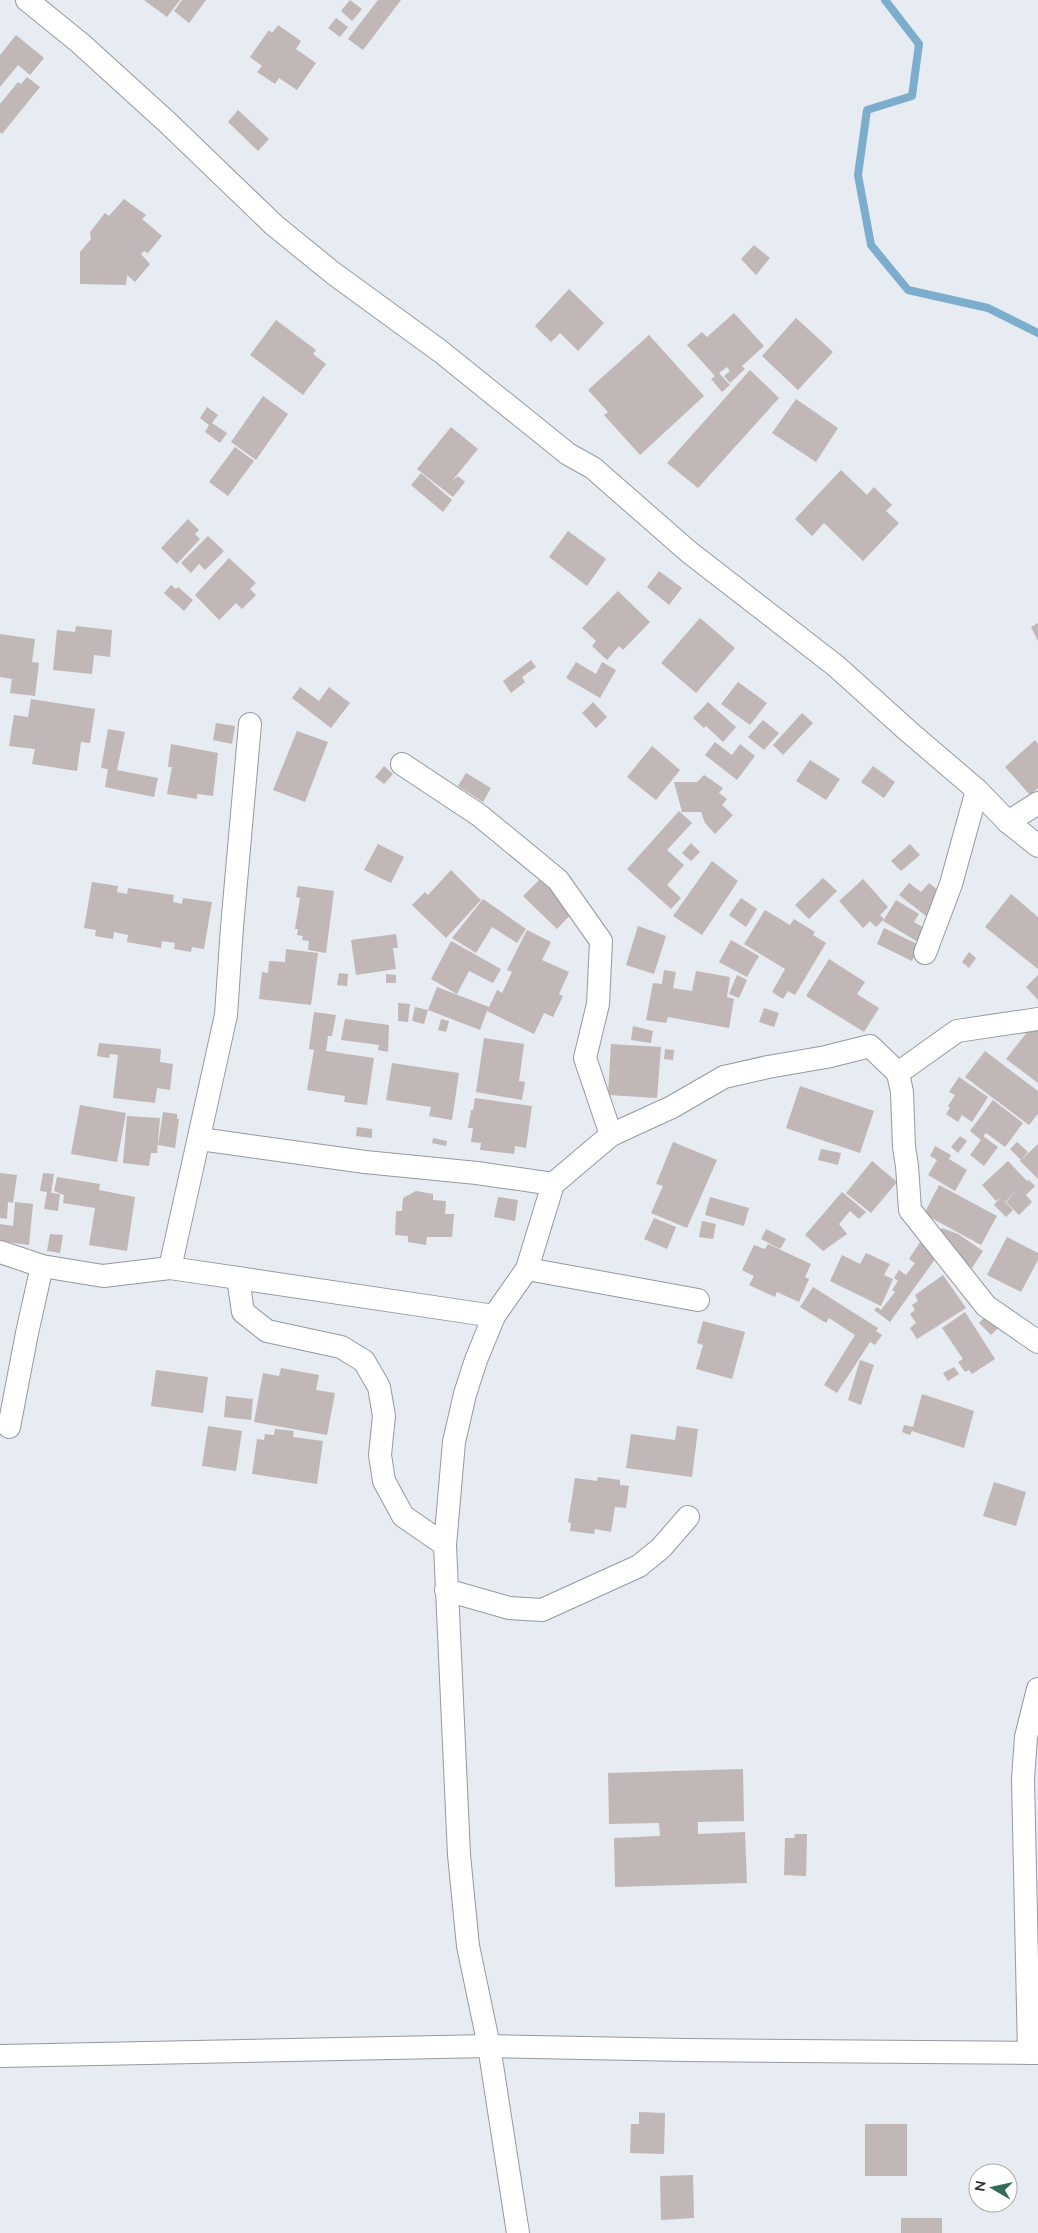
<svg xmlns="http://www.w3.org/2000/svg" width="1038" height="2233" font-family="Mulish,sans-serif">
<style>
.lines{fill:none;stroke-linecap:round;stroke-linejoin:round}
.stream{stroke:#7cadcd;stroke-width:8}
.building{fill:#c0b7b6}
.minor-casing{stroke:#9599a0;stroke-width:24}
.minor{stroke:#fff;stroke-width:22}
</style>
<rect width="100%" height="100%" fill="#e7ebf2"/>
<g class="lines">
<!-- stream -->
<polyline class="stream" points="885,0 919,44 912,96 867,110 858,175 871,245 908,290 988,308 1038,333"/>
</g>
<!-- building -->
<g class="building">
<polygon points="144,0 180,0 167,17"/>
<polygon points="182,0 206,0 189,23 174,11"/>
<polygon points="350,0 362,9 352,21 341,11"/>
<polygon points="378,0 401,0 363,50 348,39"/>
<polygon points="336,18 348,27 340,37 328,28"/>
<polygon points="278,25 301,41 296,49 316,63 297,90 279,78 275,84 257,72 262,66 250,57 269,30 272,33"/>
<polygon points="16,35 44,58 30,75 18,65 0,87 0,55"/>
<polygon points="27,77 40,87 2,134 0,132 0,104 18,82 21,84"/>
<polygon points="238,110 269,139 258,151 228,122"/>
<polygon points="124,199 146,215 142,219 162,236 148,253 144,251 141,254 150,264 135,282 127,275 126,285 80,284 80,252 91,239 90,232 105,213 109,216"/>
<polygon points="754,245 770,258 756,275 741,259"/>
<polygon points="569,289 604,323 578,351 560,333 551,342 535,326"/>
<polygon points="734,313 764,346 742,366 745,369 730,383 724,376 730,371 727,367 719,373 730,385 722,392 711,379 715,376 687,345 702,332 707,337"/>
<polygon points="796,318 833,352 798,390 762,356"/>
<polygon points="276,320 316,350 313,354 326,364 303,395 250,355"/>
<polygon points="649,335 704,396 640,455 604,415 608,412 588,390"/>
<polygon points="750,370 779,398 698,488 667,463"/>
<polygon points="263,396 288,414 256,460 231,442"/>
<polygon points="796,399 838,428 816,462 772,433"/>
<polygon points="207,407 218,415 212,423 227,433 220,443 205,432 209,425 200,418"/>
<polygon points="451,427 478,449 452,481 458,476 465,482 453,497 417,469"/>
<polygon points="235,447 254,461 228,496 209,482"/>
<polygon points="841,470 867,495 874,487 892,505 886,511 899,523 863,561 824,523 812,536 795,519"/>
<polygon points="421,473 452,500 443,512 411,485"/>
<polygon points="188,519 199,530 195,534 200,539 177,564 161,548"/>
<polygon points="568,531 606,559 587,586 549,557"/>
<polygon points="208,536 224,551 205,570 199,564 191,573 181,563"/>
<polygon points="229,558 256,583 250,589 256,595 242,609 236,603 219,620 195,595"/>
<polygon points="659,571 682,588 669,605 647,587"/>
<polygon points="171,585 176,589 178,587 193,600 184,611 164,593"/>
<polygon points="618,591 650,622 623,650 619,646 607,660 592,646 596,641 582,628"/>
<polygon points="700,618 735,648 696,693 661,663"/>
<polygon points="1038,623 1038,641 1031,627"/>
<polygon points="76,626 112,630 110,657 94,655 92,674 53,670 57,630 75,632"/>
<polygon points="0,634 35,639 32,662 39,663 35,696 10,693 12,679 0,677"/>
<polygon points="531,660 536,667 522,677 525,682 511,693 503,681"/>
<polygon points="576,662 596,674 602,662 616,670 600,698 566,678"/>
<polygon points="738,682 767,703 750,725 721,704"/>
<polygon points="300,687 319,701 329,687 350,703 331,728 292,698"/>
<polygon points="31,699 95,709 90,743 81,742 77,771 32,764 35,749 9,746 14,715 28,717"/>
<polygon points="593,702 607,717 596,728 582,713"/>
<polygon points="708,702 736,727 723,742 706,726 704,728 693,718"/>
<polygon points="802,713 813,723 783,755 773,745"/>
<polygon points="763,720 779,733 764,750 748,737"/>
<polygon points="216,723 235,726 232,744 213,740"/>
<polygon points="108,729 125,732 117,770 158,778 154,797 105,787 108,769 101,768"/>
<polygon points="297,731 328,742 305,802 273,790"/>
<polygon points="1035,740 1038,744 1038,788 1030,795 1005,767"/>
<polygon points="715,742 732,755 740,744 755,756 737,780 705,755"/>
<polygon points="171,744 218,753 213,796 197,794 197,799 167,794 172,767 168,767"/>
<polygon points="652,746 680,770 656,800 627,777"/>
<polygon points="810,760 840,779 826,800 796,781"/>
<polygon points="384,766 393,774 384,784 375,777"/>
<polygon points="873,766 895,782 884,798 861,782"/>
<polygon points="466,773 491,788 483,802 458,786"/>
<polygon points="704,775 723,788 719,793 727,799 722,805 733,815 715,834 705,823 701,812 682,812 674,782 697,782"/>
<polygon points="679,811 692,823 667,850 684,865 667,885 681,898 671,909 627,869"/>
<polygon points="691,843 700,852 691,861 682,853"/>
<polygon points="378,844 404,857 391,883 364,870"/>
<polygon points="910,844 920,855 901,871 891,861"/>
<polygon points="712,861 738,881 702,935 673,916"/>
<polygon points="451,870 481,900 446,938 412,905 425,892 428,895"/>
<polygon points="541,878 575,910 557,929 523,896"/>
<polygon points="823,878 837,891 809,919 795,905"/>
<polygon points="863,879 888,907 880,915 884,919 876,927 870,921 863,928 839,901"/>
<polygon points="92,882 118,886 117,892 127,894 128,888 174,895 173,902 182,904 183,898 212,902 204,949 192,947 191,952 174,949 175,943 162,941 161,948 127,942 128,935 114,932 113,939 95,936 96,930 84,928"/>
<polygon points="909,883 921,892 929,883 943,894 926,916 899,895"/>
<polygon points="298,886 334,891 326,953 308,950 309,941 302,940 303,936 297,935 298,929 295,929 300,898 296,897"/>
<polygon points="1011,894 1038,917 1038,969 985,927"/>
<polygon points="741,898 757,909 746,927 729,915"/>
<polygon points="483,899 526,929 517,943 492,927 476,953 452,938"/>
<polygon points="896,900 919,914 914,922 926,929 918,942 883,921"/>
<polygon points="765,910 790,925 794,919 815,932 813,935 826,943 795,995 788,991 783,999 772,992 785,969 744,944"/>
<polygon points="638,926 666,936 654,974 626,965"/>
<polygon points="884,928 919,945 912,961 877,944"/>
<polygon points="527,930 551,942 542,960 569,972 559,994 563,996 553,1017 544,1013 534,1034 487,1011 480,1030 428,1010 437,987 489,1007 497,990 502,993 512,972 507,970"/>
<polygon points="396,934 398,948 393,948 396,969 356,975 351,940"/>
<polygon points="731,940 759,956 747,977 719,962"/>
<polygon points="451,941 501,969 493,983 469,971 457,994 431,979"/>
<polygon points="286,949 318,953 311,1005 259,999 262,972 268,973 269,961 285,962"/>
<polygon points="969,952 976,958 969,968 962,962"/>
<polygon points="829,959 865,982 857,994 879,1008 864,1032 806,996"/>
<polygon points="664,970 676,972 673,988 692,991 696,971 730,977 727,997 734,999 729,1028 668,1017 666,1023 646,1020 653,983 662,984"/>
<polygon points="339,973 348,974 347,986 337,985"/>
<polygon points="386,974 396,975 396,983 386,983"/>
<polygon points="737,975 747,980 739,998 729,994"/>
<polygon points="1038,975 1038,1000 1026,987"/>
<polygon points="398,1003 410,1004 408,1022 398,1021"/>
<polygon points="415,1007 428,1010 424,1024 412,1021"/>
<polygon points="764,1008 779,1013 774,1027 759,1022"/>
<polygon points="314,1012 336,1015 332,1036 328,1036 326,1051 374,1058 367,1105 344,1102 345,1096 307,1090 314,1050 309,1049"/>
<polygon points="345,1019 389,1025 388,1052 378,1050 379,1045 341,1040"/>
<polygon points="441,1019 449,1021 446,1032 438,1030"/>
<polygon points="633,1026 653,1031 651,1043 631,1040"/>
<polygon points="1032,1026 1038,1031 1038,1083 1006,1059"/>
<polygon points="484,1038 524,1044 519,1081 525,1082 522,1100 476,1092"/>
<polygon points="99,1043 161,1049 160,1062 173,1064 170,1090 157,1088 155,1103 113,1098 118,1055 110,1054 109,1058 97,1056"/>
<polygon points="611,1044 661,1047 657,1098 608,1095"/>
<polygon points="665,1049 674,1050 673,1060 664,1059"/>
<polygon points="985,1051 1038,1091 1038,1114 1029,1125 965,1077"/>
<polygon points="392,1063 459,1073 452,1120 429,1116 431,1107 386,1100"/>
<polygon points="959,1077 988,1097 972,1122 962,1115 958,1122 946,1114 950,1108 948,1106 955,1095 949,1092"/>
<polygon points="800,1086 874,1111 860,1153 786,1128"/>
<polygon points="475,1098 532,1106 526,1148 515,1146 514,1154 480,1150 481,1143 471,1142 473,1128 468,1128 471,1110 473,1110"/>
<polygon points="993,1100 1023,1123 1005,1147 986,1133 983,1136 998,1147 984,1166 970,1155 981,1140 970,1131"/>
<polygon points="80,1105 126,1113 117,1162 71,1154"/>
<polygon points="163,1112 177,1114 177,1119 179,1119 175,1148 158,1145"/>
<polygon points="127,1116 160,1118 157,1153 151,1153 149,1166 123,1163"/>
<polygon points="357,1127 372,1129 372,1138 356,1136"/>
<polygon points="960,1136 967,1141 958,1153 951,1147"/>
<polygon points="433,1138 447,1141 446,1146 432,1143"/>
<polygon points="673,1142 717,1160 687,1228 651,1213 663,1186 656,1184"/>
<polygon points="1017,1142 1028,1152 1021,1160 1010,1149"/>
<polygon points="1038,1144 1038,1179 1020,1161"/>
<polygon points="935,1146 951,1155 949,1159 967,1170 955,1191 928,1175 937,1160 930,1156"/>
<polygon points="821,1149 841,1153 838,1165 818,1160"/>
<polygon points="872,1161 897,1182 871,1213 846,1193"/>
<polygon points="1008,1161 1027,1181 1029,1180 1035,1186 1026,1195 1032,1202 1019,1215 1006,1202 1022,1185 1005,1202 1013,1210 1006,1217 994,1205 1001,1197 996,1201 982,1185"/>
<polygon points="0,1173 17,1175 13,1203 8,1202 7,1219 0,1218"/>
<polygon points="43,1173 54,1174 51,1193 60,1194 58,1211 44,1209 47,1192 40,1191"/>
<polygon points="57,1177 100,1184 99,1190 135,1197 127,1251 89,1245 95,1208 63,1203 64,1195 54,1191"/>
<polygon points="939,1185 997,1216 981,1245 924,1214"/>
<polygon points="416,1191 433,1194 433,1200 446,1201 445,1214 454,1214 452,1237 427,1237 426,1245 408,1242 408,1236 395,1235 396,1211 402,1211 403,1198"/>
<polygon points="842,1192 866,1212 859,1219 850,1211 839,1224 847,1234 823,1251 805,1235"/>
<polygon points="498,1197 518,1200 515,1221 494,1217"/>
<polygon points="710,1197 749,1208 744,1226 705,1215"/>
<polygon points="15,1202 33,1204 29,1245 0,1241 0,1224 13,1226"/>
<polygon points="654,1218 676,1227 667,1249 644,1239"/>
<polygon points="702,1221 716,1224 713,1239 699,1237"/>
<polygon points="942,1228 958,1234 983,1251 972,1268 935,1238"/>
<polygon points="766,1229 786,1239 780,1249 761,1239"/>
<polygon points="50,1234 63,1235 60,1253 47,1251"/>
<polygon points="1007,1237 1038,1253 1038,1260 1021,1292 987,1275"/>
<polygon points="920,1242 938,1255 890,1322 874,1310 877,1307 881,1310 895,1292 892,1290 898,1281 894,1278 899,1270 906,1275 915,1263 909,1259"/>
<polygon points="768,1244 811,1264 805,1277 809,1279 799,1302 777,1292 775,1297 749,1285 754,1276 742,1270 754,1245 765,1249"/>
<polygon points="866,1253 890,1264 884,1275 893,1279 881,1306 830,1281 842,1255 860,1264"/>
<polygon points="943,1275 966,1308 917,1339 910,1328 916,1323 910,1314 915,1310 912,1305 918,1301 915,1295"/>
<polygon points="813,1287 878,1328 876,1331 882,1335 875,1345 870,1342 837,1393 824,1385 855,1335 829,1318 826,1323 800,1307"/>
<polygon points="965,1312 995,1359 972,1374 969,1370 965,1372 958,1362 963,1359 942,1328"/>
<polygon points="987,1315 999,1327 991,1335 979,1323"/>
<polygon points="703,1321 745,1332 732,1379 696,1369 703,1345 697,1343"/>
<polygon points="860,1360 874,1365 861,1405 848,1400"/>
<polygon points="954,1367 959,1374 948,1381 943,1373"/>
<polygon points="281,1368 319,1375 316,1390 335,1393 327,1435 254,1422 263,1373 279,1376"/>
<polygon points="156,1370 208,1377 203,1413 151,1406"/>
<polygon points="922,1394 974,1411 964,1448 912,1431 910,1435 902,1432 904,1425 913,1427"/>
<polygon points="226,1396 253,1399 251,1420 224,1417"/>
<polygon points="208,1426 242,1431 236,1471 202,1466"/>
<polygon points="677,1426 698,1429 692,1477 626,1468 631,1434 675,1440"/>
<polygon points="275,1429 294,1431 293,1437 323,1441 317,1484 252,1474 257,1439 264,1440 265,1434 274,1435"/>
<polygon points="598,1477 620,1480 620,1485 629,1486 626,1508 615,1507 611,1532 595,1529 594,1534 570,1531 571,1523 568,1522 575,1478 597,1481"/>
<polygon points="994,1482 1026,1492 1016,1526 983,1516"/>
<polygon points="743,1769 744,1821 698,1822 698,1834 745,1832 747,1883 615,1887 614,1838 660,1836 659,1823 609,1824 608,1773"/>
<polygon points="795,1834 807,1834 806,1876 784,1875 785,1838 794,1838"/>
<polygon points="639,2112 665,2113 664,2154 630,2153 631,2124 639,2124"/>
<rect x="865" y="2124" width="42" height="52"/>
<polygon points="693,2175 694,2218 661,2220 660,2176"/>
<rect x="901" y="2218" width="41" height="15"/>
</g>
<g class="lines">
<!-- minor casing -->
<g class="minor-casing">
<g id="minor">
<polyline points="27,0 80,43 168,123 274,225 333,273 440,351 568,454 593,468 689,552 836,666 908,731 977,790 1008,822 1038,846"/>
<polyline points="402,764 479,815 558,880 601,941 598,1004 585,1058 611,1135"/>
<polyline points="1008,822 1038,803"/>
<polyline points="925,953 951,884 977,790"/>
<polyline points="898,1073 957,1031 1038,1019"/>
<polyline points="200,1139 365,1162 477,1173 553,1184"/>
<polyline points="0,1252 42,1266 103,1276 170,1268 494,1316"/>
<polyline points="170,1268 226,1015 232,927 250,724"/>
<polyline points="527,1269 698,1300"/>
<polyline points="238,1278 243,1312 267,1331 341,1347 364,1361 379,1387 384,1416 380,1455 384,1481 403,1516 445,1545"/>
<polyline points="9,1427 27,1333 42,1266"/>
<polyline points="446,1590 509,1608 542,1610 639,1566 661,1548 688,1517"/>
<polyline points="1029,2053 1023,1779 1026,1737 1038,1689"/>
<polyline points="0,2056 489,2046 685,2050 1038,2053"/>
<polyline points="518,2233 489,2046 468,1946 459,1855 445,1545 454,1442 465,1394 476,1360 494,1316 527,1269 553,1184 611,1135 672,1107 724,1077 768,1067 826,1057 870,1046 898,1073 902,1092 904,1147 907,1166 910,1210 986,1306 1038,1342"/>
</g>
</g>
<!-- minor -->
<use href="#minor" class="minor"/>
</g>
<!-- north arrow -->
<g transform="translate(993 2188) rotate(279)"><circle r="24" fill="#ffffff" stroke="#ababac"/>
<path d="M0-4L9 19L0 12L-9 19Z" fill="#316c56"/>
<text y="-8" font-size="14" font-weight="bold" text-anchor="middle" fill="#2c2d30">N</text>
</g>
</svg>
